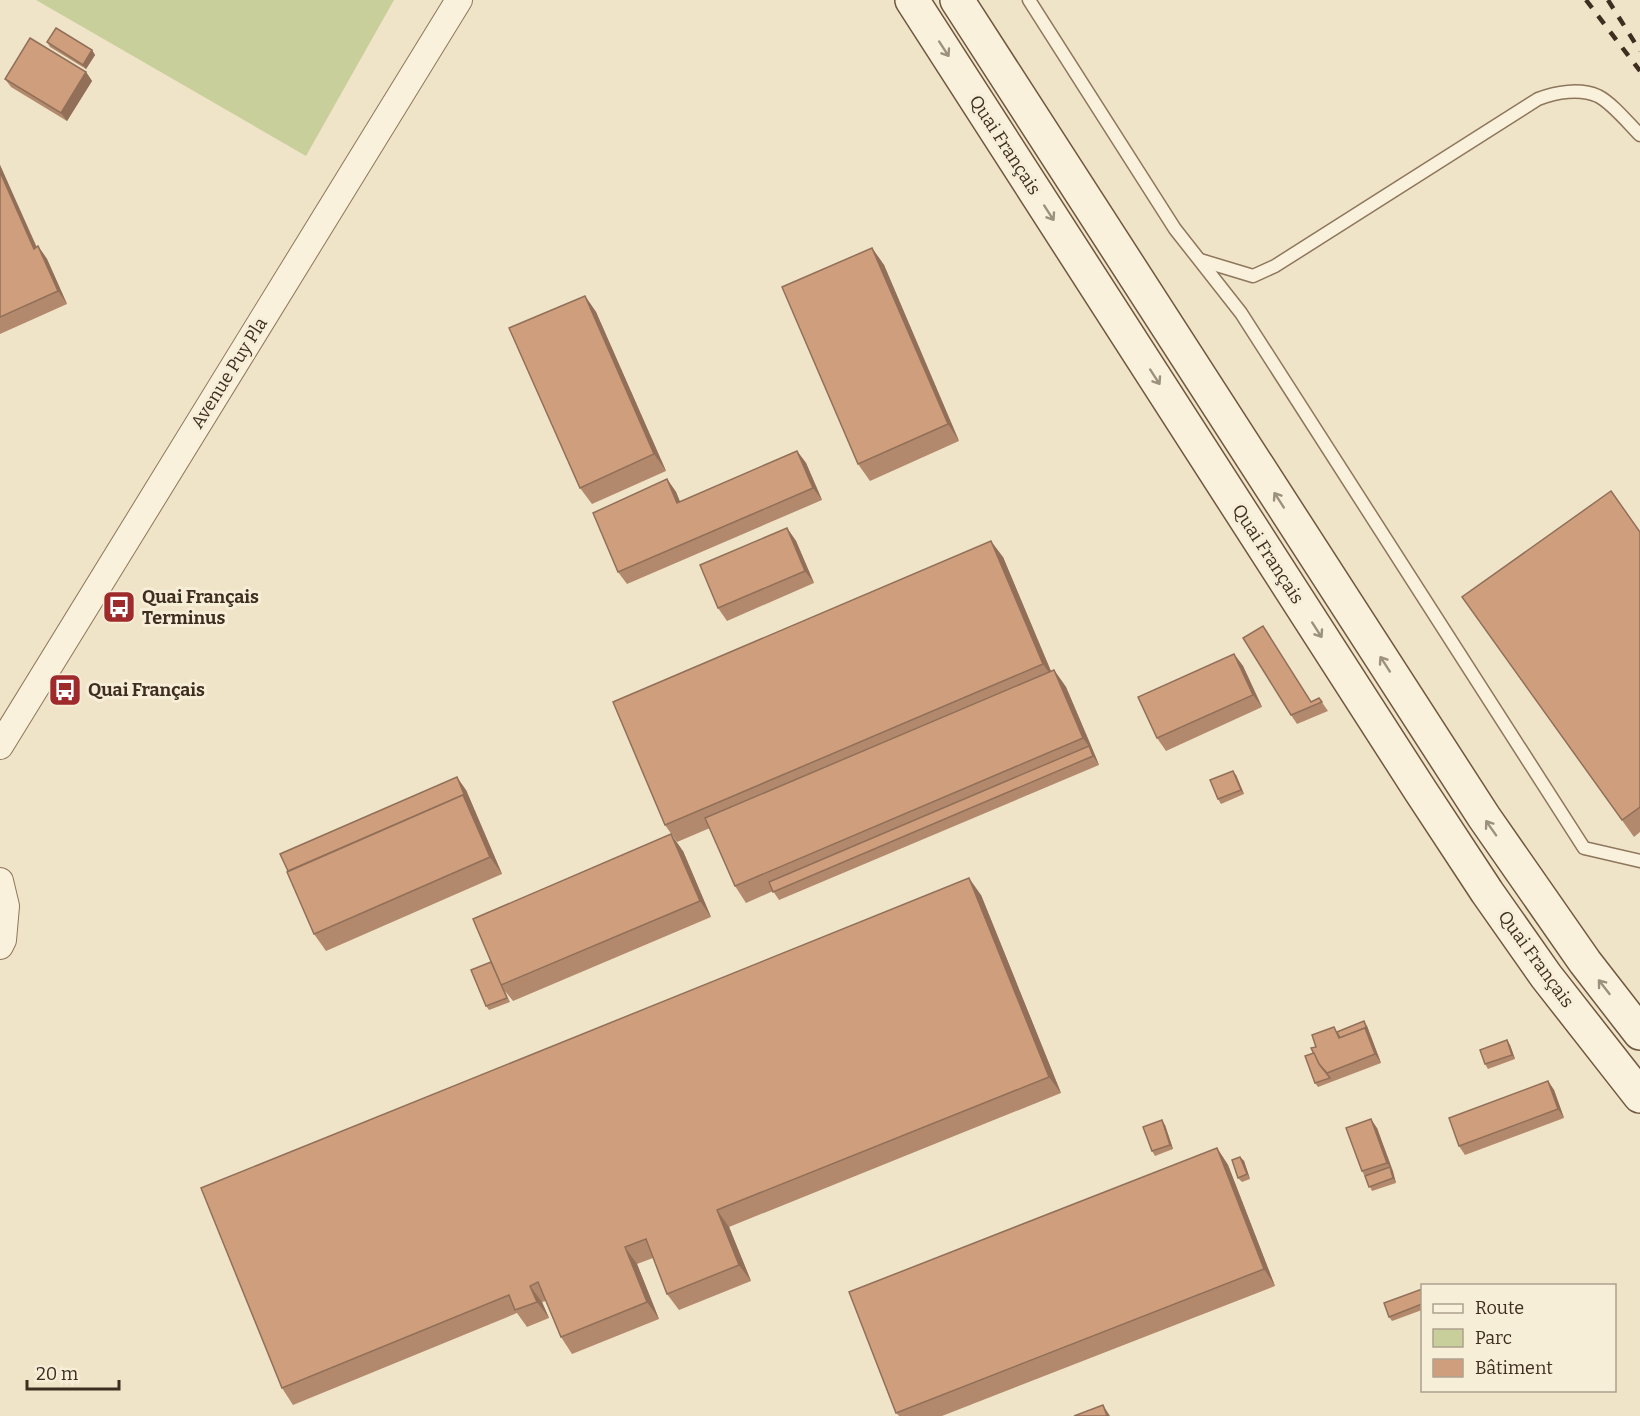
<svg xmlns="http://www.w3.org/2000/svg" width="1640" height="1416" font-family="Bitter,serif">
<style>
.green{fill:#c9cf9b}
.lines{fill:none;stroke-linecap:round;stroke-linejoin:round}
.lane-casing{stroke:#8d765c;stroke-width:15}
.street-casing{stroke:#8d765c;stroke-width:28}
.secondary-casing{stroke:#6f573f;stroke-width:36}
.lane{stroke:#faf1dc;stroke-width:12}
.street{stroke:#faf1dc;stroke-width:26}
.secondary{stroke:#faf1dc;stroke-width:33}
.rail{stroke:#3d2e20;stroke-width:4.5;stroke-dasharray:10 10;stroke-linecap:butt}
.wall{fill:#b2896c}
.shaded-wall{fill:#916f58}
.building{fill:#cf9f7d;stroke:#916f58;stroke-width:1.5}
.oneway{stroke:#9c907e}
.labels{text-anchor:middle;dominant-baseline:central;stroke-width:6;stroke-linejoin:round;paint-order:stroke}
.street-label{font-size:18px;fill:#3d2e20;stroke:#f7eed8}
.poi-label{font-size:18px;font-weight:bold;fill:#3d2e20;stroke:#f7eed8;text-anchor:start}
</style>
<rect width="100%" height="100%" fill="#f0e4c8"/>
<!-- green -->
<polygon class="green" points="36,0 394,0 306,156"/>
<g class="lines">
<!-- lane casing -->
<g class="lane-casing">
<g id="lane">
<polyline points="1029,0 1175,229 1241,313 1584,848 1640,861"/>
<path d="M1200,260L1253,276L1275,266L1538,99C1556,92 1580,88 1598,96C1612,103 1629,124 1640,135"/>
</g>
</g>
<!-- street casing -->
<g class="street-casing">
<g id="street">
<polyline points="0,746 459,0"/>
<polyline points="0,881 6,906 3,940 0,946"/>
</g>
</g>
<!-- secondary casing -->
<g class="secondary-casing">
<g id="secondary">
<polyline points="912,0 1420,790 1487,892 1546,976 1640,1096"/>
<polyline points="957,0 1484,817 1585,962 1640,1033"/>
</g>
</g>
<!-- lane -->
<use href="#lane" class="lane"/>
<!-- street -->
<use href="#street" class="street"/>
<!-- secondary -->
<use href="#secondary" class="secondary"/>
<!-- rail -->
<g class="rail">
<polyline points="1586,0 1640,71"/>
<polyline points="1608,0 1640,51"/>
</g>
</g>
<!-- wall -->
<g class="wall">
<polygon points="47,42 92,50 95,55 86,69 50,47"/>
<polygon points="86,72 92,81 67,121 11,87 5,79"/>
<polygon points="0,165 36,247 38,246 47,259 67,304 0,334"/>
<polygon points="872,248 884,265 959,441 870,481 858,464"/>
<polygon points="585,296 596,312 666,471 592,504 580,488"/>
<polygon points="797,451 806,463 822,500 627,584 618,572 667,479 676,492 680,502"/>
<polygon points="787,528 796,541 814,583 727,621 718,608"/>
<polygon points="1640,532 1640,832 1634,837 1462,597"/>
<polygon points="1003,557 1051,671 1054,670 1066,687 1099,765 779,900 773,891 746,903 735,886 710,828 677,842 665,825"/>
<polygon points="1263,626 1311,702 1319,698 1328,711 1297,724 1291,715"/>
<polygon points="1234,654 1243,666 1262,707 1166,751 1157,738"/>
<polygon points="1236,775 1244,794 1221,804 1218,799"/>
<polygon points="466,790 502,874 326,951 314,934"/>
<polygon points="683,851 711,917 513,1001 505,991 510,1002 489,1010 486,1006 491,962"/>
<polygon points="981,895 1061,1093 729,1227 751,1281 679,1310 667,1294 653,1258 637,1264 659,1319 572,1354 561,1337 546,1301 542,1302 549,1318 527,1327 517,1313 293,1405 282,1388"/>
<polygon points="1367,1026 1381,1063 1318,1087 1315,1083 1316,1047 1334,1027 1337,1032"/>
<polygon points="1507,1040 1510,1045 1515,1059 1488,1069 1485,1064"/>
<polygon points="1548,1081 1554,1090 1564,1118 1465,1155 1459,1146"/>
<polygon points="1165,1125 1173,1149 1155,1156 1152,1151"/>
<polygon points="1377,1128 1396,1183 1372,1191 1362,1171"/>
<polygon points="1217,1148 1228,1165 1275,1286 942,1416 899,1416 896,1413"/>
<polygon points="1240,1157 1244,1161 1250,1179 1242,1182 1238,1178"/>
<polygon points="1422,1289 1422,1310 1392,1321 1389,1317"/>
</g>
<!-- shaded-wall -->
<g class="shaded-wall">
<polygon points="92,50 95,55 86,69 83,65"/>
<polygon points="86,72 92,81 67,121 61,113"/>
<polygon points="0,165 43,261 34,249 0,172"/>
<polygon points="38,246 47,259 67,304 58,291"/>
<polygon points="872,248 884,265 959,441 948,424"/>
<polygon points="585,296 596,312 666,471 654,454"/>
<polygon points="797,451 806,463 822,500 813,488"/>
<polygon points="667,479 676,492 686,516 677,503"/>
<polygon points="787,528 796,541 814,583 805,571"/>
<polygon points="991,541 1003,557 1055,681 1043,664"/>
<polygon points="1234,654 1243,666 1262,707 1253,695"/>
<polygon points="1054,670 1066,687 1095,755 1083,738"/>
<polygon points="1089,746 1095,755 1099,765 1093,756"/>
<polygon points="1233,771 1236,775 1244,794 1241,790"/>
<polygon points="457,777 466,790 502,874 490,857 463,795"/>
<polygon points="671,834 683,851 711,917 700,901"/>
<polygon points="969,878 981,895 1061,1093 1049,1077"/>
<polygon points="1364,1021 1367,1026 1381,1063 1375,1054 1365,1028"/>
<polygon points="1507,1040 1510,1045 1515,1059 1512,1055"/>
<polygon points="1548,1081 1554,1090 1564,1118 1558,1109"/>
<polygon points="1371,1119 1377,1128 1393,1171 1387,1163"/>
<polygon points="1162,1120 1165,1125 1173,1149 1170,1145"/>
<polygon points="1217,1148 1228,1165 1275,1286 1264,1269"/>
<polygon points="1240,1157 1244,1161 1250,1179 1247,1174"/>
<polygon points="1390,1167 1393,1171 1396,1183 1393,1178"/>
<polygon points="717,1210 729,1227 751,1281 739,1265"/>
<polygon points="625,1247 637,1264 659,1319 647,1302"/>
<polygon points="530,1286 542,1302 549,1318 537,1302"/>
<polygon points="1103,1405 1110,1416 1107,1416"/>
</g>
<!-- building -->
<g class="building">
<polygon points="56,28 92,50 83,65 47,42"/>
<polygon points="30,38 86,72 61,113 5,79"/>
<polygon points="0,172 34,249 38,246 58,291 0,317"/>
<polygon points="872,248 948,424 858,464 782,287"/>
<polygon points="585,296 654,454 580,488 509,328"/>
<polygon points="797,451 813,488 618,572 593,513 667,479 677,503"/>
<polygon points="1611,491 1640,532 1640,807 1622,820 1462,597"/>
<polygon points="787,528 805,571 718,608 700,565"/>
<polygon points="991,541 1043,664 665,825 613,702"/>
<polygon points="1263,626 1311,702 1319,698 1322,702 1291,715 1243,638"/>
<polygon points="1234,654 1253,695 1157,738 1138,697"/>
<polygon points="1054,670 1083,738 735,886 705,818"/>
<polygon points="1089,746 1093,756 773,892 769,882"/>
<polygon points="1233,771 1241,790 1218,799 1210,780"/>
<polygon points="457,777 466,799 463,795 288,871 280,854"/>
<polygon points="463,795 490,857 314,934 287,872"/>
<polygon points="671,834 700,901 501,985 473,919"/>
<polygon points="969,878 1049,1077 717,1210 739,1265 667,1294 646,1239 625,1247 647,1302 561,1337 538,1282 530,1286 537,1302 515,1310 509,1295 282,1388 201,1188"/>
<polygon points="491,962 507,998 486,1006 471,970"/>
<polygon points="1364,1021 1368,1032 1365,1028 1340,1038 1337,1032"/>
<polygon points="1334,1027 1339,1038 1365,1028 1375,1054 1327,1073 1319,1064 1311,1048 1316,1047 1312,1035"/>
<polygon points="1507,1040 1512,1055 1485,1064 1480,1050"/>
<polygon points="1314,1053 1319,1064 1330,1078 1315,1083 1305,1056"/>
<polygon points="1548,1081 1558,1109 1459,1146 1449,1118"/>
<polygon points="1371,1119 1387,1163 1362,1171 1346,1128"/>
<polygon points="1162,1120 1170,1145 1152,1151 1143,1127"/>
<polygon points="1217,1148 1264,1269 896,1413 849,1292"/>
<polygon points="1240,1157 1247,1174 1238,1178 1232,1160"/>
<polygon points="1390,1167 1393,1178 1369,1187 1365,1176"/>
<polygon points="1422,1289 1422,1304 1389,1317 1384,1303"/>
<polygon points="1103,1405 1107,1416 1074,1416"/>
</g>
<!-- one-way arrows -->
<defs><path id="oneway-shaft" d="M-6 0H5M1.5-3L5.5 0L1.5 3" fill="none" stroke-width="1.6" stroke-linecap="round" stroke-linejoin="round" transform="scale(1.5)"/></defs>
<g class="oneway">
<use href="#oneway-shaft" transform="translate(944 49) rotate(57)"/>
<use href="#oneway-shaft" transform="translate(1049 213) rotate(57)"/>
<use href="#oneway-shaft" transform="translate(1155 377) rotate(57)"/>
<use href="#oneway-shaft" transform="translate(1279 500) rotate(-123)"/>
<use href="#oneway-shaft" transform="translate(1317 630) rotate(57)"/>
<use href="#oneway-shaft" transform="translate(1385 664) rotate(-123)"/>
<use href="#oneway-shaft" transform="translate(1491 828) rotate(-125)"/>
<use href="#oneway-shaft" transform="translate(1604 987) rotate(-128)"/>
</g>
<!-- icons -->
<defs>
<g id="bus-square" transform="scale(1.725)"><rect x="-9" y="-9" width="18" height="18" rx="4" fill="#9e2a2b" stroke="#f7eed8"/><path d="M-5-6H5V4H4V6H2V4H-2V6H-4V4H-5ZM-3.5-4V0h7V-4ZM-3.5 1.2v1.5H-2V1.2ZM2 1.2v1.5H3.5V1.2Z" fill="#fff"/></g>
</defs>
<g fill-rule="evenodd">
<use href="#bus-square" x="119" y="607"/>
<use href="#bus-square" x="65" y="690"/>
</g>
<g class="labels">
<!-- street labels -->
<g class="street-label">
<text transform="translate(1005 145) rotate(57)">Quai Français</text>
<text transform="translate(229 373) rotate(-58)">Avenue Puy Pla</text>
<text transform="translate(1268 554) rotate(57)">Quai Français</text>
<text transform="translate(1536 959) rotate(54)">Quai Français</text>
</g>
<!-- poi labels -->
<g class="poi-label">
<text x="142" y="597">Quai Français<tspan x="142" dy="21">Terminus</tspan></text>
<text x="88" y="690">Quai Français</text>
</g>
</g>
<!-- legend -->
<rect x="1421" y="1284" width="195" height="108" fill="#f7eed8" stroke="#ada18e" stroke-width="1.5"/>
<rect x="1433" y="1304" width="30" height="9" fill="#faf1dc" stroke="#ada18e" stroke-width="1.5"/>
<text x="1475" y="1314" font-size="18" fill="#3d2e20">Route</text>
<rect x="1433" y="1329" width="30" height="18" fill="#c9cf9b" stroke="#ada18e" stroke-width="1.5"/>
<text x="1475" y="1344" font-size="18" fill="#3d2e20">Parc</text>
<rect x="1433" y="1359" width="30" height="18" fill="#cf9f7d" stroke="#ada18e" stroke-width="1.5"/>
<text x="1475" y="1374" font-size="18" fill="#3d2e20">Bâtiment</text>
<!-- scale -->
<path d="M27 1380v9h92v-9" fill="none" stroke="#3d2e20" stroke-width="3"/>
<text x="36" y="1380" font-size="18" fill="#3d2e20" stroke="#f7eed8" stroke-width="4.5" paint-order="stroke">20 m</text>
</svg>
